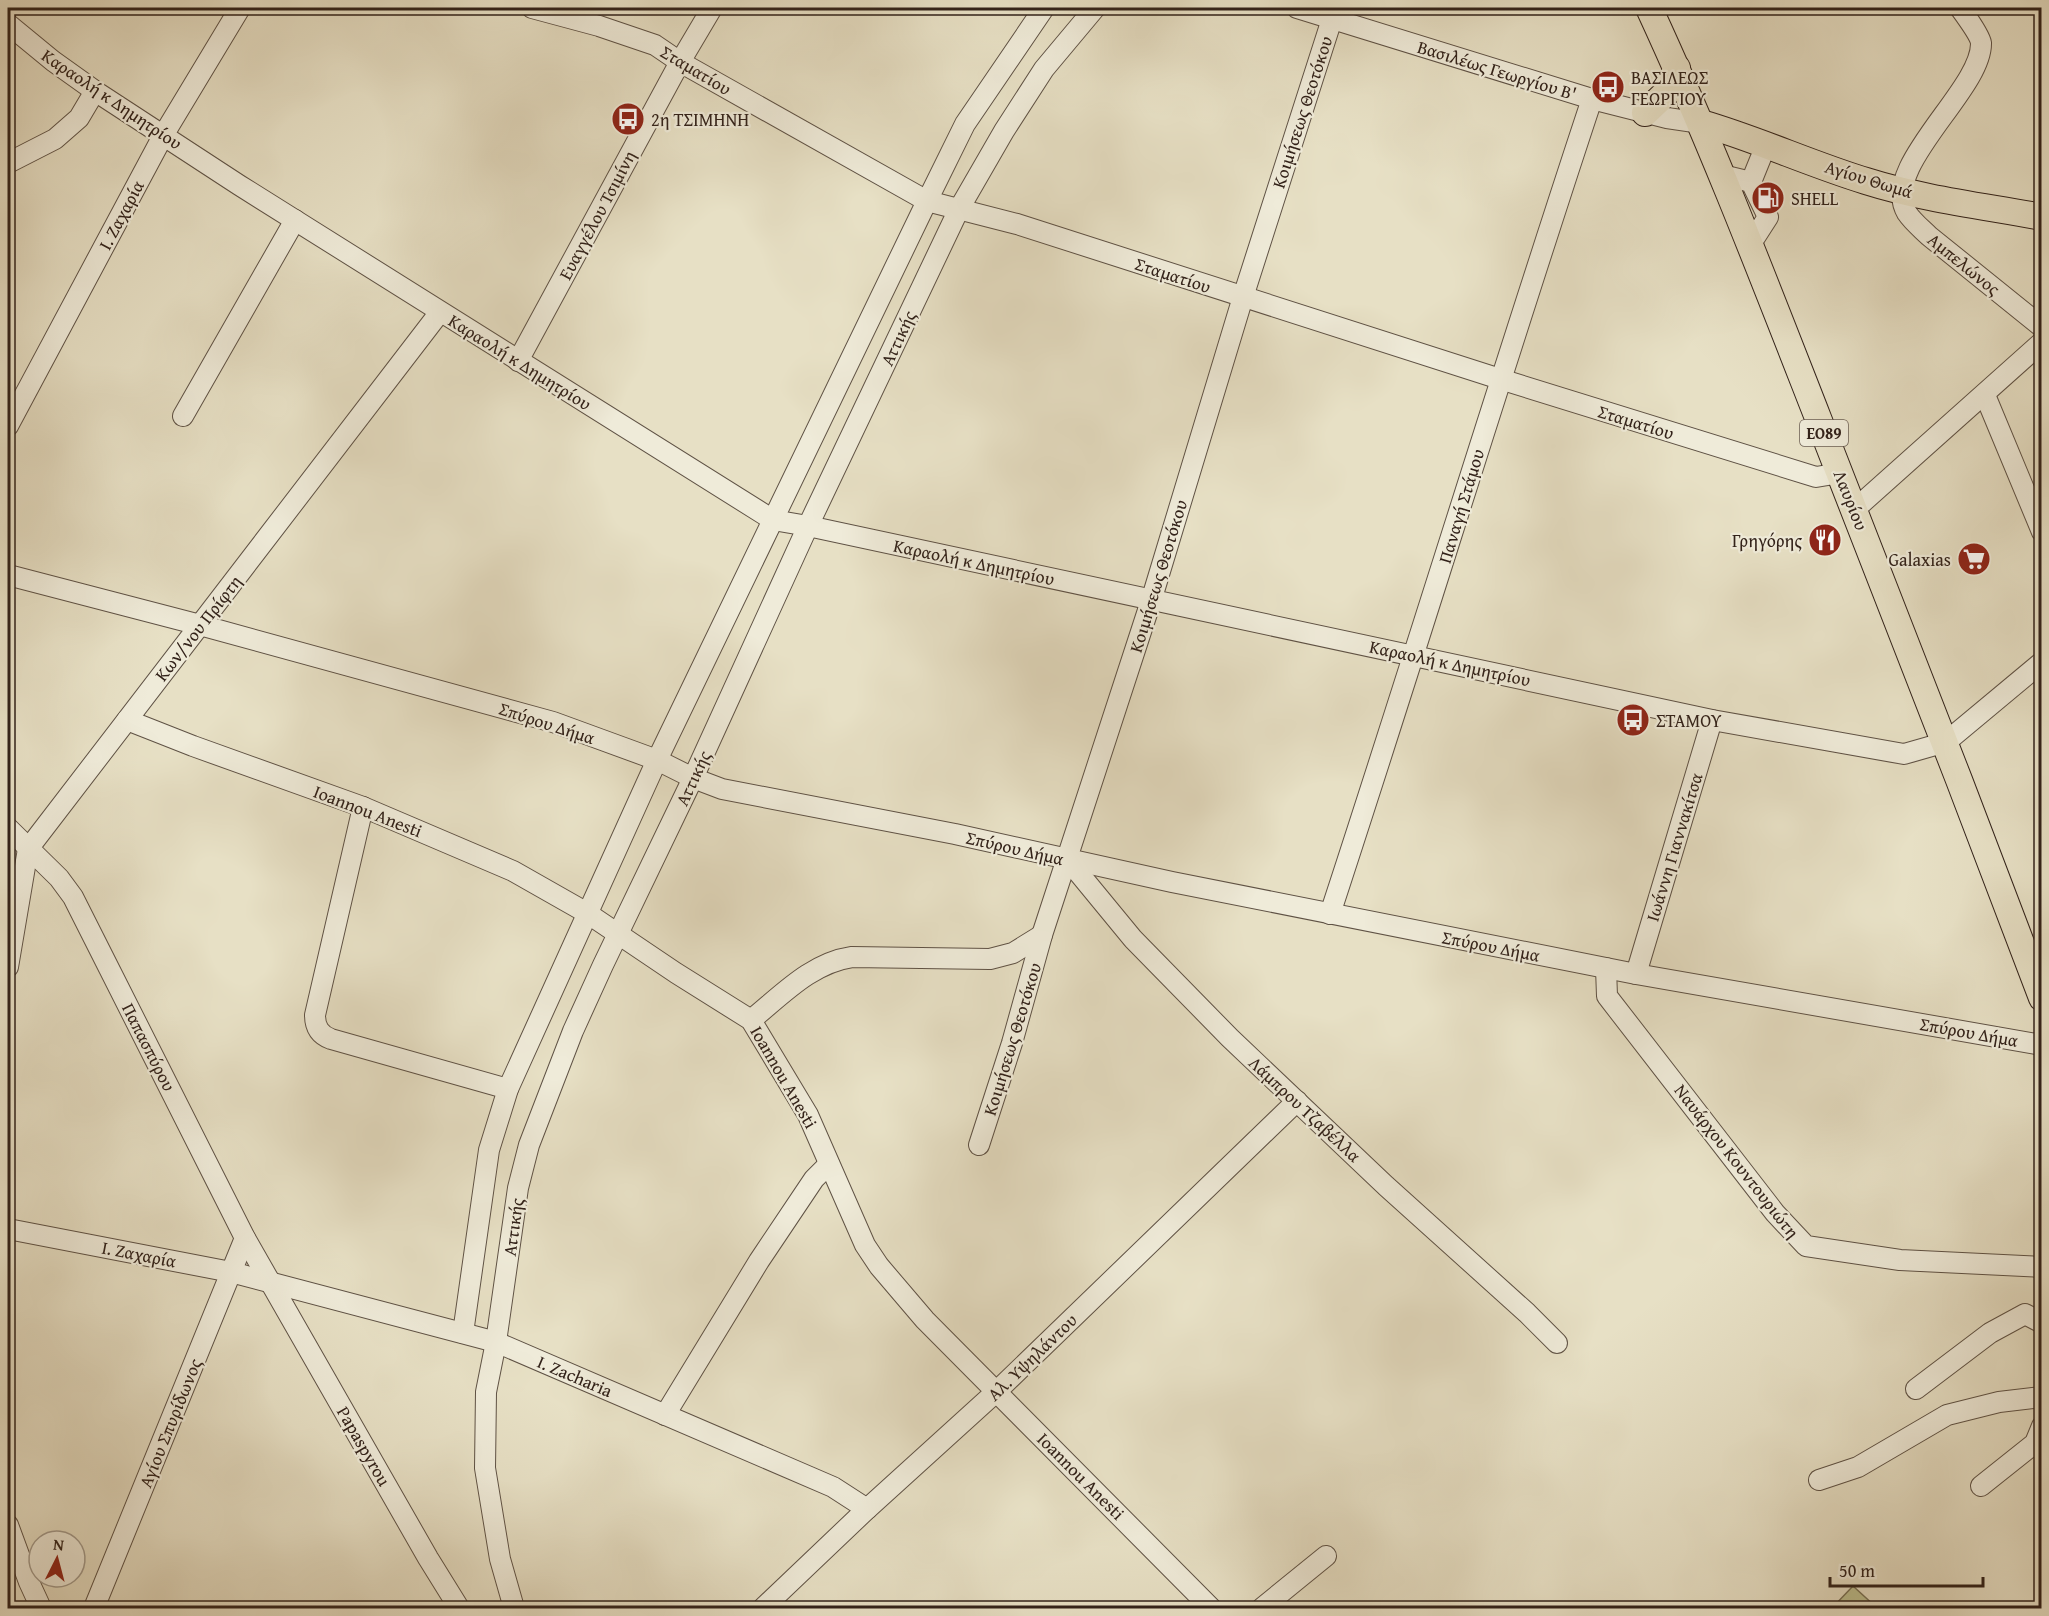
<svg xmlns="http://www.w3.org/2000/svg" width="2049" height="1616" font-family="'Gentium Book Plus',serif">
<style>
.green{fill:#bdc090;stroke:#787155;stroke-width:1.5}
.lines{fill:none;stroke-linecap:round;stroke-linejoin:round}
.minor-casing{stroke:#5f5245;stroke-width:22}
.major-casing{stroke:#32221a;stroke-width:28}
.minor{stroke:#efebd9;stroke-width:20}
.major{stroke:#e7e0c5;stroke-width:26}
.labels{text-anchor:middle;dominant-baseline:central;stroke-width:4.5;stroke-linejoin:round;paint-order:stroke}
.shield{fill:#efebd9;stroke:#6b5e53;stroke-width:1.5}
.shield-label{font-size:16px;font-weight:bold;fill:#32221a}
.street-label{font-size:18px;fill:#32221a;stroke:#efebd9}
.poi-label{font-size:18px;fill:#32221a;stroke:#efebd9;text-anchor:start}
</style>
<rect width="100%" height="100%" fill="#e7e0c5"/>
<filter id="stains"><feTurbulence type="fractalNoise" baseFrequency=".00333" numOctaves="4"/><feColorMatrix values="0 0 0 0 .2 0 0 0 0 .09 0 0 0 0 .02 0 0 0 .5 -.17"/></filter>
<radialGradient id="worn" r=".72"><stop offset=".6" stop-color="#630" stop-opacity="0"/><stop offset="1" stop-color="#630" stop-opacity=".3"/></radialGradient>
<!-- green -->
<polygon class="green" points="1853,1586 1877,1608 1832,1608"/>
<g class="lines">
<!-- minor casing -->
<g class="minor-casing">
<g id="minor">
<polyline points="532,8 599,26 655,45 680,62 927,201 1017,224 1500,379 1816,477 1840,473"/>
<polyline points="1297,8 1592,99 1667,118 1701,123"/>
<path d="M1960,8C1965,15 1980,35 1981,43C1982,90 1879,167 1907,213C1913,222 1922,229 1929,236L2042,327"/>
<polyline points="8,24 53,61 95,91 239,185 773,520 808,526 1712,720 1904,754 1946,742 2042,662"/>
<polyline points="8,163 55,139 79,118 95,91"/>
<polyline points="1722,175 1751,182 1768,217 1750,245"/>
<polyline points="1751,182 1766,145"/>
<polyline points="518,361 680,62 712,8"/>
<polyline points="1985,395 2042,532"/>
<polyline points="183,416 295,220"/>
<polyline points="8,426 164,134 240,8"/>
<polyline points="1854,510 2042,342"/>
<polyline points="8,575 200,625 553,722 657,760 693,778 722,789 955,834 1172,882 1636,974 2042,1045"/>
<polyline points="127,720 193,746 363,807 513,871 587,913 676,973 751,1020 808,1115 865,1245 879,1266 925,1320 1211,1608"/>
<path d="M363,807L315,1015C315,1027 320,1035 331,1039L508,1089"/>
<polyline points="8,828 59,878 73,897 245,1238 428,1558 459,1608"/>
<polyline points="1068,860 1133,939 1230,1038 1386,1186 1527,1313 1557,1343"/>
<path d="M1330,914C1419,643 1502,370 1592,99"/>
<polyline points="8,967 28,849 440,312"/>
<polyline points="1606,968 1607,996 1775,1213 1806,1246 1900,1260 2042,1267"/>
<polyline points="1636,974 1712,720"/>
<path d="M751,1020C782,995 811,963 852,957L990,959L1013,953L1042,935"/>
<polyline points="979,1145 1012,1043 1042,935 1151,601 1243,297 1332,19 1339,8"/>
<polyline points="8,1229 231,1272 496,1342 833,1487 867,1509"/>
<polyline points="463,1333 489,1150 508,1089 657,760 927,201 965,124 1044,8"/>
<polyline points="1916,1389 1990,1333 2025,1314 2042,1323"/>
<polyline points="665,1415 759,1261 814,1179 829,1164"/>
<polyline points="1819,1480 1858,1467 1947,1415 1999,1402 2042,1397"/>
<polyline points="1981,1486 2035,1443 2042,1426"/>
<polyline points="8,1525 29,1582 41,1608"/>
<polyline points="94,1608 245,1238"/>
<polyline points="514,1608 500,1559 485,1468 486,1392 496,1342 518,1188 529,1145 573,1031 603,965 693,778 808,526 959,209 1004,131 1044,69 1095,8"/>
<polyline points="763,1608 867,1509 997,1391 1297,1101"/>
<polyline points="1262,1608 1326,1556"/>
</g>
</g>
<!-- major casing -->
<g class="major-casing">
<g id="major">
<path d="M1649,8C1711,142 1764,280 1818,418C1894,611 1969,804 2042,998"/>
<polyline points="1645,113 1666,93 1677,68"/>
<path d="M1701,123C1757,139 1810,164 1866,181C1923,199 1983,206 2042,217"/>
</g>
</g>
<!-- minor -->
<use href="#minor" class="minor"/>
<!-- major -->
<use href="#major" class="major"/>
</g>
<!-- icons -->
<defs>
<g id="bus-disc" transform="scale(1.725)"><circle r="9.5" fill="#8f2418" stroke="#efebd9"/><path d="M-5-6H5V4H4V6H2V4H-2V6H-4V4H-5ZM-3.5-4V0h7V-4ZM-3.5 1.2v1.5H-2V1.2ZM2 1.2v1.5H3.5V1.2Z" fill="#fff"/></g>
<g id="fuel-disc" transform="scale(1.725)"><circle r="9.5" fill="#8f2418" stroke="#efebd9"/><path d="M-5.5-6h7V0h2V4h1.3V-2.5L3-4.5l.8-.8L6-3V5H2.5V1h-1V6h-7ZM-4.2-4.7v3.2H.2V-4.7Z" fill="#fff"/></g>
<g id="restaurant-disc" transform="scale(1.725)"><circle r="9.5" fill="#8f2418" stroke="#efebd9"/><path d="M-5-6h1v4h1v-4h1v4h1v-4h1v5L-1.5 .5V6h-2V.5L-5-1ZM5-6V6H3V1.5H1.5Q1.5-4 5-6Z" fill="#fff"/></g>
<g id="supermarket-disc" transform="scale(1.725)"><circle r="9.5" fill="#8f2418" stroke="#efebd9"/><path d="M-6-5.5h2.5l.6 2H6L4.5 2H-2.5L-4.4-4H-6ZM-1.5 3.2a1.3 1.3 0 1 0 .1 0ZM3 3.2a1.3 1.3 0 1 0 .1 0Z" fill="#fff"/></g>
</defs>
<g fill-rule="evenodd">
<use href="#bus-disc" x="1608" y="87"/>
<use href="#bus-disc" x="628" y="119"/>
<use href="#fuel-disc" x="1768" y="198"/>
<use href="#restaurant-disc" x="1825" y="540"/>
<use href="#supermarket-disc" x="1974" y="559"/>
<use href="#bus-disc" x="1633" y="720"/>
</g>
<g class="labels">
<!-- shield labels -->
<rect class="shield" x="1800" y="420" width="48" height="26" rx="4.5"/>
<g class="shield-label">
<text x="1824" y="433">ΕΟ89</text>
</g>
<!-- street labels -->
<g class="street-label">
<text transform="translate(696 70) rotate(31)">Σταματίου</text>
<text transform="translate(1497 70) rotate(17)">Βασιλέως Γεωργίου Β'</text>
<text transform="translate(112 99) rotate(34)">Καραολή κ Δημητρίου</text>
<text transform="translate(1302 112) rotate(-72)">Κοιμήσεως Θεοτόκου</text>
<text transform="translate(1869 179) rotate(17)">Αγίου Θωμά</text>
<text transform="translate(121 215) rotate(-62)">Ι. Ζαχαρία</text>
<text transform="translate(597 215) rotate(-62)">Ευαγγέλου Τσιμίνη</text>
<text transform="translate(1964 264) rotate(39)">Αμπελώνος</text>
<text transform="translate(1173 275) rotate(18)">Σταματίου</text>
<text transform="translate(898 338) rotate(-65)">Αττικής</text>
<text transform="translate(520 362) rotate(32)">Καραολή κ Δημητρίου</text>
<text transform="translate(1636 422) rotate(17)">Σταματίου</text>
<text transform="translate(1851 500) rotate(68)">Λαυρίου</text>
<text transform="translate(1461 506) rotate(-73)">Παναγή Στάμου</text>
<text transform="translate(974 562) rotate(12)">Καραολή κ Δημητρίου</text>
<text transform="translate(1158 576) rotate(-73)">Κοιμήσεως Θεοτόκου</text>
<text transform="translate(198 628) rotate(-52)">Κων/νου Πρίφτη</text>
<text transform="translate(1450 663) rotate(12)">Καραολή κ Δημητρίου</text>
<text transform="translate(547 723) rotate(18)">Σπύρου Δήμα</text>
<text transform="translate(693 778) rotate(-65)">Αττικής</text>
<text transform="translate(368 811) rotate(21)">Ioannou Anesti</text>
<text transform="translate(1674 847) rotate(-73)">Ιωάννη Γιαννακίτσα</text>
<text transform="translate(1015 848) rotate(13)">Σπύρου Δήμα</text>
<text transform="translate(1491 946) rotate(11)">Σπύρου Δήμα</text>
<text transform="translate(1969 1032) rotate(10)">Σπύρου Δήμα</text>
<text transform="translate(1012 1039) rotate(-73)">Κοιμήσεως Θεοτόκου</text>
<text transform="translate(149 1047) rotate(63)">Παπασπύρου</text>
<text transform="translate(784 1077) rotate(60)">Ioannou Anesti</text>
<text transform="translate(1305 1109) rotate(43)">Λάμπρου Τζαβέλλα</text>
<text transform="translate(1737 1161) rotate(52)">Ναυάρχου Κουντουριώτη</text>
<text transform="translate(513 1227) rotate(-82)">Αττικής</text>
<text transform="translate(139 1254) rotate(11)">Ι. Ζαχαρία</text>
<text transform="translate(1032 1357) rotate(-44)">Αλ. Υψηλάντου</text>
<text transform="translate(575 1376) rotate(23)">I. Zacharia</text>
<text transform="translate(170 1423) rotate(-68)">Αγίου Σπυρίδωνος</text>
<text transform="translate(364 1446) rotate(60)">Papaspyrou</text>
<text transform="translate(1081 1476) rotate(45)">Ioannou Anesti</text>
</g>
<!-- poi labels -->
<g class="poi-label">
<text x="1631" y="77">ΒΑΣΙΛΕΩΣ<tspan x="1631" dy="21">ΓΕΩΡΓΙΟΥ</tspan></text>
<text x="651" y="119">2η ΤΣΙΜΗΝΗ</text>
<text x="1791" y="198">SHELL</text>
<text x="1802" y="540" text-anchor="end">Γρηγόρης</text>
<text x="1951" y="559" text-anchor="end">Galaxias</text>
<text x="1656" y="720">ΣΤΑΜΟΥ</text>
</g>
</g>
<!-- margin -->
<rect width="2049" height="1616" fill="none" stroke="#e7e0c5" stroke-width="30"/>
<rect x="9" y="9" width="2031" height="1598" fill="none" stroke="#32221a" stroke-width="3"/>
<rect x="15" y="15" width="2019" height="1586" fill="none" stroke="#32221a" stroke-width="1.5"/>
<!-- north arrow -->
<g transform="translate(57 1559) rotate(6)"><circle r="28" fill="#efebd9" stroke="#a39b8d" stroke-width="1.5"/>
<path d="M0-4.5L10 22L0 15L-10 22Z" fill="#8f2418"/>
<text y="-9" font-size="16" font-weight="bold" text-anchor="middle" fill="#32221a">N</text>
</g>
<!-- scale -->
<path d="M1830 1577v9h153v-9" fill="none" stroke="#32221a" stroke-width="3"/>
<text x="1839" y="1577" font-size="18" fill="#32221a" stroke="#efebd9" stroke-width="4.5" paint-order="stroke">50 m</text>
<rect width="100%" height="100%" filter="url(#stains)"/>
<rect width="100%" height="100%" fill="url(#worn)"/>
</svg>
